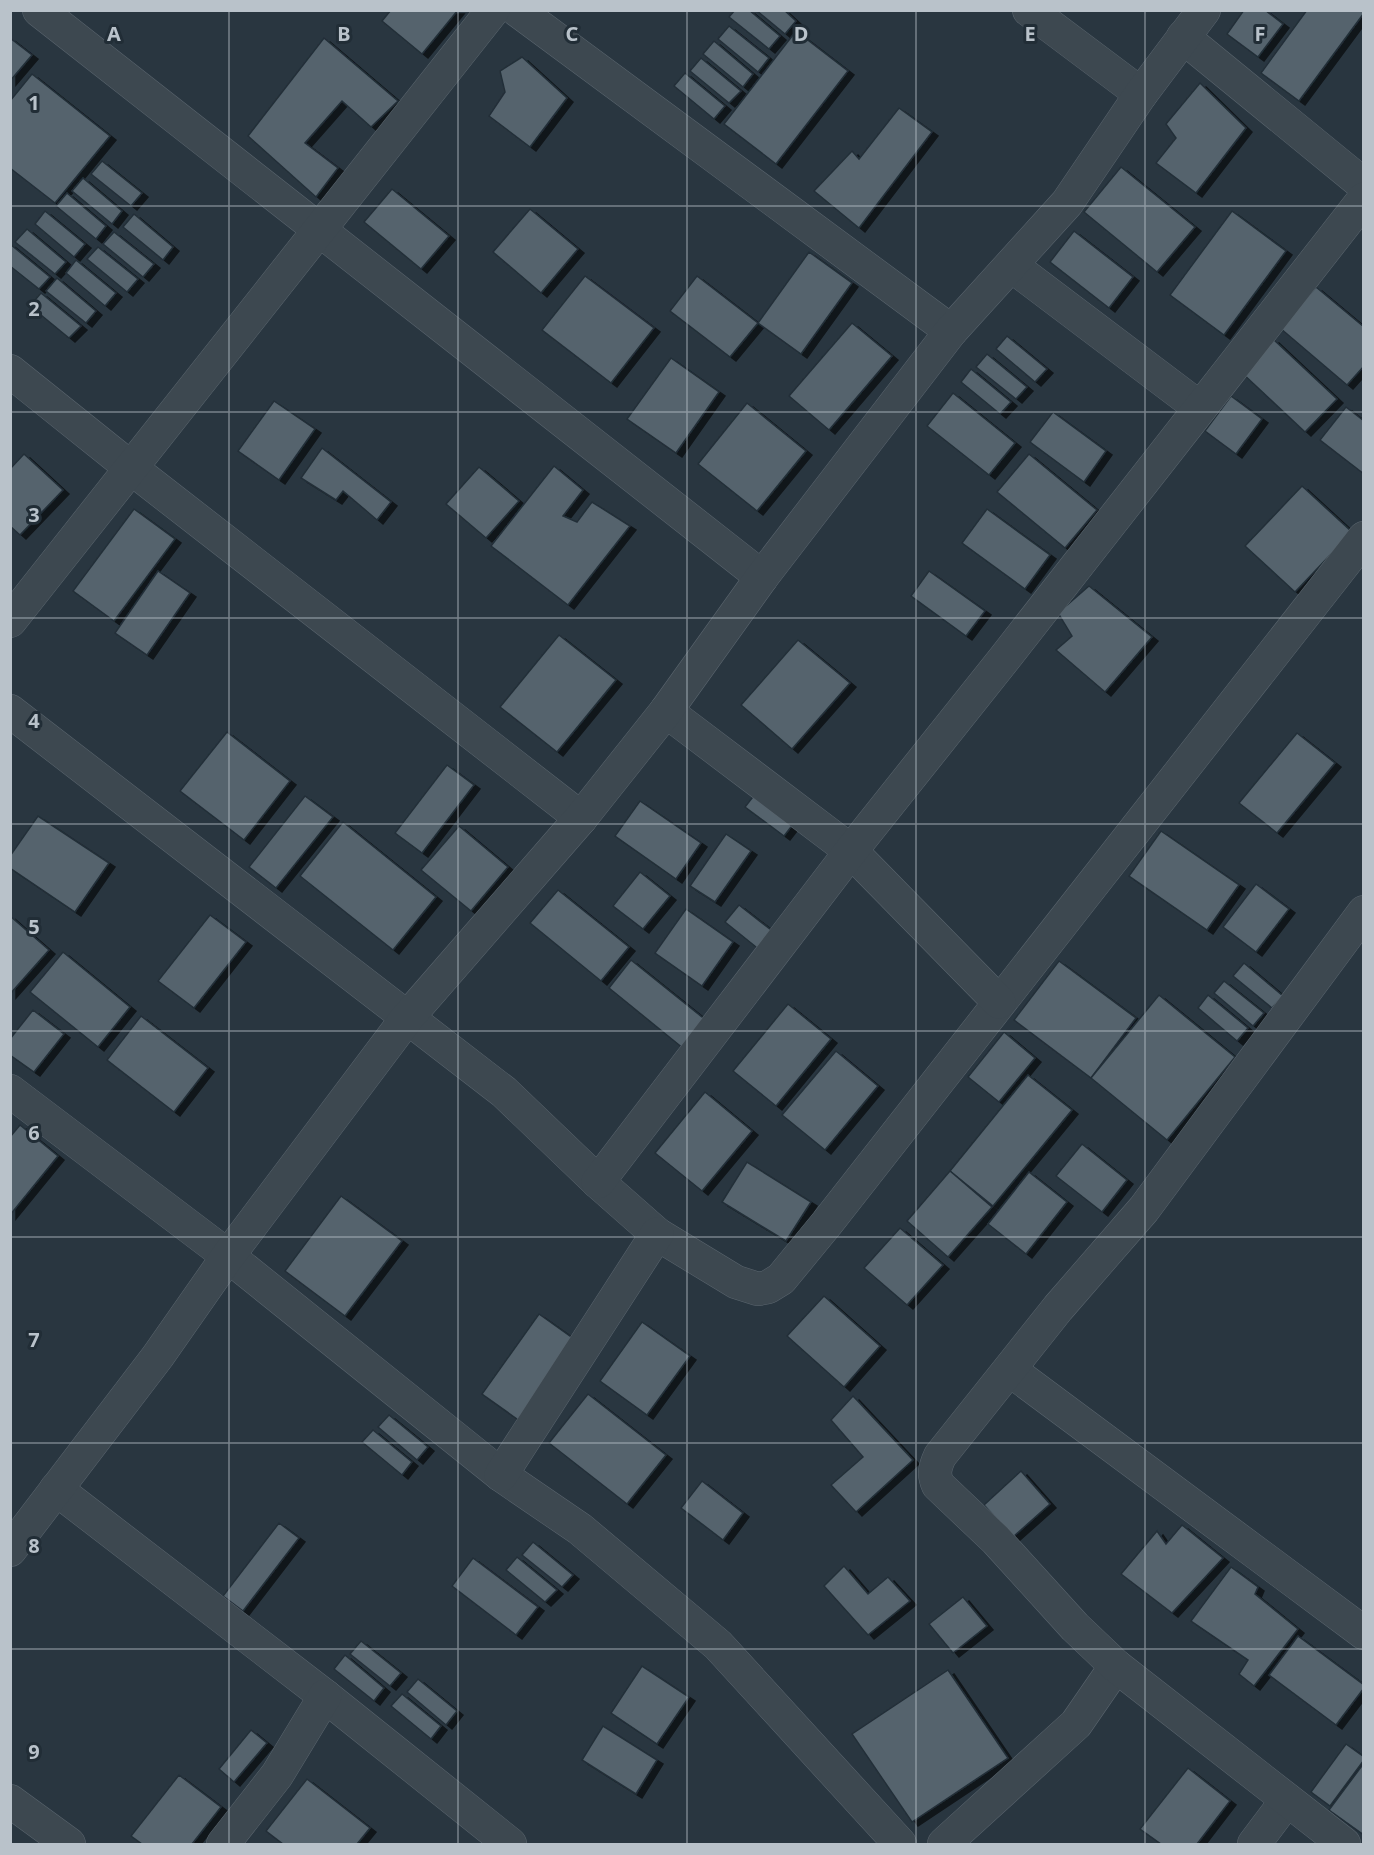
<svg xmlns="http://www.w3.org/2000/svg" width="1374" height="1855" font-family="'Noto Sans',sans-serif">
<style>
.building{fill:#54636d;stroke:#232f38;stroke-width:1.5;filter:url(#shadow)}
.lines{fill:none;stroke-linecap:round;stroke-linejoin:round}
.minor-casing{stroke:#5a656e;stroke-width:34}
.minor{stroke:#3d4850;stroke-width:33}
.grid{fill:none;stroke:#b9c2ca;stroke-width:1.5;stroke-opacity:0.55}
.grid-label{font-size:20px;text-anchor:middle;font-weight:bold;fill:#b9c2ca;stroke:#212d36;stroke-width:6;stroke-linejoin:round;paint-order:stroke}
</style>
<defs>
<filter id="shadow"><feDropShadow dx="6" dy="4" stdDeviation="0" flood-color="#0009"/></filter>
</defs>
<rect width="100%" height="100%" fill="#293640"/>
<!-- building -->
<g class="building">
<polygon points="391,10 458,10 422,54 382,21"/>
<polygon points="735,10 749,10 780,36 769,49 729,17"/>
<polygon points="756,10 784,10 796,21 785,34"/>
<polygon points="1244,10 1265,10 1283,24 1258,57 1227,34"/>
<polygon points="1307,10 1364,10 1364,13 1299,101 1261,73"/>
<polygon points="729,26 769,58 758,72 718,39"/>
<polygon points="796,31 848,71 776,164 724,124"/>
<polygon points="10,38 32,55 10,81"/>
<polygon points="324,38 398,101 371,127 342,101 305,143 338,168 316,197 248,136"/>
<polygon points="714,41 753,74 743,87 703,54"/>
<polygon points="522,57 567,98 530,147 489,116 505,92 500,71"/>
<polygon points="701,58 741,91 729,103 690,71"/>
<polygon points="685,73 725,106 714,119 674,86"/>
<polygon points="32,74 110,136 55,203 10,168 10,101"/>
<polygon points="1200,83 1246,128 1196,193 1156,163 1176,138 1166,124"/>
<polygon points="899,108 932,132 859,228 814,191 852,151 859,159"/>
<polygon points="102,161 142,193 131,206 91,174"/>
<polygon points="1121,167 1195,227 1157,272 1084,212"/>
<polygon points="83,178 122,211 112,224 72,191"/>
<polygon points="392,189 449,236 421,269 364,222"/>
<polygon points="67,193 106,226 96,239 56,206"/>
<polygon points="530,209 578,249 541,293 493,252"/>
<polygon points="45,211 85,244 74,257 35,224"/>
<polygon points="1232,211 1286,251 1224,335 1170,295"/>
<polygon points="134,214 173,247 163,260 123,227"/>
<polygon points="27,229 66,262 55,274 15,242"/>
<polygon points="1074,231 1133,277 1109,308 1050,262"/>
<polygon points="114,232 154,264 143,277 103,244"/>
<polygon points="10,244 50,277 39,289 10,266"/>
<polygon points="98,247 138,279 127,292 87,259"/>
<polygon points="809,252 852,283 801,354 758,323"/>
<polygon points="76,260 116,293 105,306 66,273"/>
<polygon points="585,276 654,328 611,383 542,330"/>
<polygon points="697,276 758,323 730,357 670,311"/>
<polygon points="57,278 96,311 86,323 46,291"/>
<polygon points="1316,287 1364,327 1364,366 1347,385 1280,328"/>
<polygon points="41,293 81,326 69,338 30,306"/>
<polygon points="852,323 892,356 829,430 789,396"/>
<polygon points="1007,336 1047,369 1035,382 996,349"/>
<polygon points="1273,339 1337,399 1305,432 1241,372"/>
<polygon points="987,354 1027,387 1016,399 976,367"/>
<polygon points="671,358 719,392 676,453 627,419"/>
<polygon points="971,369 1011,402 1000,414 961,382"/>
<polygon points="953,393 1015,443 989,475 927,426"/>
<polygon points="1231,396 1262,419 1236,454 1205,431"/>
<polygon points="274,401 315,429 279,480 238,451"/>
<polygon points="747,403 806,451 757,511 698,464"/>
<polygon points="1346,407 1364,421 1364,474 1320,440"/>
<polygon points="1053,412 1106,451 1084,482 1030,442"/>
<polygon points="322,448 391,502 377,520 343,491 336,500 301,478"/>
<polygon points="24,454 63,490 20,535 10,526 10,469"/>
<polygon points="1029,454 1097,510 1065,548 997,492"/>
<polygon points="554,466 583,490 563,516 577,522 592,502 630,526 568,605 491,546"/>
<polygon points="479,467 519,501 486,538 446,504"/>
<polygon points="1302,486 1352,532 1295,592 1245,546"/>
<polygon points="134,509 175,539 114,621 73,591"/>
<polygon points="987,509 1050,555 1025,589 962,543"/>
<polygon points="158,571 190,593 147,655 115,633"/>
<polygon points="929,571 985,611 966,636 911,596"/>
<polygon points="1089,586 1152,637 1105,692 1056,650 1072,636 1058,613"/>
<polygon points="559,635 616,680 557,752 500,707"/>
<polygon points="798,640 850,683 792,749 741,705"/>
<polygon points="227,732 290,781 244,840 180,791"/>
<polygon points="1297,733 1335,763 1277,833 1239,803"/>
<polygon points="447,765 474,785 422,853 395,833"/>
<polygon points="759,789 798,818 784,836 745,807"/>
<polygon points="305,796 333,817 276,888 249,867"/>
<polygon points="640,801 701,843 676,879 615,836"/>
<polygon points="38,816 109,863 75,912 10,868 10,856"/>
<polygon points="343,822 436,897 393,950 300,876"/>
<polygon points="459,826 508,867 471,911 421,870"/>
<polygon points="1161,831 1239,885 1207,930 1129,876"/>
<polygon points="726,834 751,851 715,902 690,886"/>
<polygon points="640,872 670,896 643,929 613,906"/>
<polygon points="1256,884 1289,909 1256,952 1223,927"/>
<polygon points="558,890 629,947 601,981 530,923"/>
<polygon points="739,905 775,933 761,951 725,922"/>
<polygon points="686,909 733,942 702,986 655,953"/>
<polygon points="210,915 246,942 194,1008 158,981"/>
<polygon points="10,916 49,950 10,994"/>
<polygon points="63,952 130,1007 98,1047 30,992"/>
<polygon points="631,960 707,1021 684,1049 609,988"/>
<polygon points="1059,961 1136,1018 1091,1078 1014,1020"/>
<polygon points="1244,963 1283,996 1272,1008 1233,976"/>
<polygon points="1224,981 1264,1013 1253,1026 1214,993"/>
<polygon points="1159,995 1235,1057 1167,1140 1091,1078"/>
<polygon points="1208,995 1248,1028 1237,1041 1198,1008"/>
<polygon points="788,1004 831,1039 776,1106 733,1071"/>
<polygon points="33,1010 64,1034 34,1072 10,1055 10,1039"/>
<polygon points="141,1016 208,1068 174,1112 107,1060"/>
<polygon points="1004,1032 1035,1058 999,1102 968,1077"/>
<polygon points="836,1051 878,1086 825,1150 782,1115"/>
<polygon points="1028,1075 1072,1110 993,1206 950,1171"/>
<polygon points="705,1092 752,1131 702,1191 655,1153"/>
<polygon points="20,1125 58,1156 10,1215 10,1137"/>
<polygon points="1082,1144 1127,1180 1102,1212 1056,1176"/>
<polygon points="747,1162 811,1202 786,1241 722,1202"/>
<polygon points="950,1171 992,1207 948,1257 907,1221"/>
<polygon points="1029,1172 1067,1202 1026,1254 988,1224"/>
<polygon points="341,1196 402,1241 345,1316 285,1271"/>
<polygon points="900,1228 943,1265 907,1305 864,1268"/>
<polygon points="824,1296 880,1346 844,1387 787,1336"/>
<polygon points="539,1314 581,1344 524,1424 482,1394"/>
<polygon points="642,1322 690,1356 647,1415 600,1381"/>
<polygon points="588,1394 666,1455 627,1504 549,1443"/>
<polygon points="853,1396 913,1460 856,1512 831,1485 863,1457 831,1420"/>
<polygon points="389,1415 428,1447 417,1460 378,1427"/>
<polygon points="373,1430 412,1462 402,1475 362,1442"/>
<polygon points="1021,1471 1050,1504 1013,1537 984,1505"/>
<polygon points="702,1481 743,1513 723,1540 681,1508"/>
<polygon points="279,1523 299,1538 243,1611 223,1596"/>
<polygon points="1182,1525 1223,1558 1172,1613 1121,1574 1157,1531 1166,1544"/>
<polygon points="533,1542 573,1575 562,1587 522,1555"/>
<polygon points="517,1557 557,1590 545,1602 506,1570"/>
<polygon points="473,1558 538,1607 516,1635 452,1586"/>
<polygon points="844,1566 868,1594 888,1577 910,1601 868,1635 824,1586"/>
<polygon points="1231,1567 1258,1587 1255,1594 1298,1629 1254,1686 1239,1674 1248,1660 1191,1621"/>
<polygon points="963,1597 987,1626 953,1653 929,1624"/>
<polygon points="1298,1636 1364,1685 1364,1688 1336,1725 1269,1675"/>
<polygon points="361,1641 401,1673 390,1686 350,1654"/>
<polygon points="345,1655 384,1688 374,1701 334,1669"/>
<polygon points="642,1666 689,1697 657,1744 611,1713"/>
<polygon points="948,1670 1008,1758 912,1822 852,1734"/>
<polygon points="418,1679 457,1711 446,1725 407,1692"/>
<polygon points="402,1694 441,1726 431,1739 391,1706"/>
<polygon points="603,1726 657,1760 636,1794 582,1760"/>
<polygon points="251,1730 267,1743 234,1782 219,1769"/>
<polygon points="1346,1744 1364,1757 1364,1760 1330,1806 1311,1792"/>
<polygon points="1364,1763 1364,1835 1329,1810"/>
<polygon points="1188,1768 1230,1801 1197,1844 1161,1844 1140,1829"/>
<polygon points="179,1775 221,1807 192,1844 142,1844 131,1836"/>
<polygon points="307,1779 370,1828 357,1844 283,1844 266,1831"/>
</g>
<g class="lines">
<!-- minor casing -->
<g class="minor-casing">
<g id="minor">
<polyline points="39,10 762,577"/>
<polyline points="517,10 951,331"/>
<polyline points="1029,10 1141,94"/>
<polyline points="1183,37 1364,185"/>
<polyline points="1012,266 1200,408"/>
<polyline points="10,371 131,468 581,818"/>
<polyline points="10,621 493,10"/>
<polyline points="10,711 504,1092 598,1182 657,1234 736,1282 758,1289 768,1287 781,1279 827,1223 1364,538"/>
<polyline points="666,711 851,851 999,1002"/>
<polyline points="10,1091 228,1256 501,1475 580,1529 718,1645 900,1844"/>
<polyline points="598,1182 851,851 1004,659 1364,199"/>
<polyline points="1010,1370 1364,1633"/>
<polyline points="501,1475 657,1234"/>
<polyline points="56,1489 325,1696 510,1844"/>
<polyline points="10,1550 158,1356 228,1256 407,1018 581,818 666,711 762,577 951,331 1067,203 1141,94 1204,10"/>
<polyline points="10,1801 69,1844"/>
<polyline points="223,1844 277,1775 325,1696"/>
<polyline points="944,1844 1076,1724 1116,1666"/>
<polyline points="1254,1844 1287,1800"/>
<path d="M1344,1844L1116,1666L1075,1627L996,1540L938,1485C933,1474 935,1467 940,1456L1058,1308L1144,1209L1364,912"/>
</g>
</g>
<!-- minor -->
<use href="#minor" class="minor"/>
</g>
<!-- grid -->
<path class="grid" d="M229,10V1844M458,10V1844M687,10V1844M916,10V1844M1145,10V1844M10,206H1364M10,412H1364M10,618H1364M10,824H1364M10,1031H1364M10,1237H1364M10,1443H1364M10,1649H1364"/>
<g class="grid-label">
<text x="114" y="41">A</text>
<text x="344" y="41">B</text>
<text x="572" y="41">C</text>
<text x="801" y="41">D</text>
<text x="1030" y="41">E</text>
<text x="1260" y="41">F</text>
<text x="34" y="110">1</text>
<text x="34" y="316">2</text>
<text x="34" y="522">3</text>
<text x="34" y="728">4</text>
<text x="34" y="934">5</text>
<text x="34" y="1140">6</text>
<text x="34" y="1347">7</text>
<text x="34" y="1553">8</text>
<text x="34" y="1759">9</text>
</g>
<!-- border -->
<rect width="1374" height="1855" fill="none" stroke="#b9c2ca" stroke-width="24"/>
</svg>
